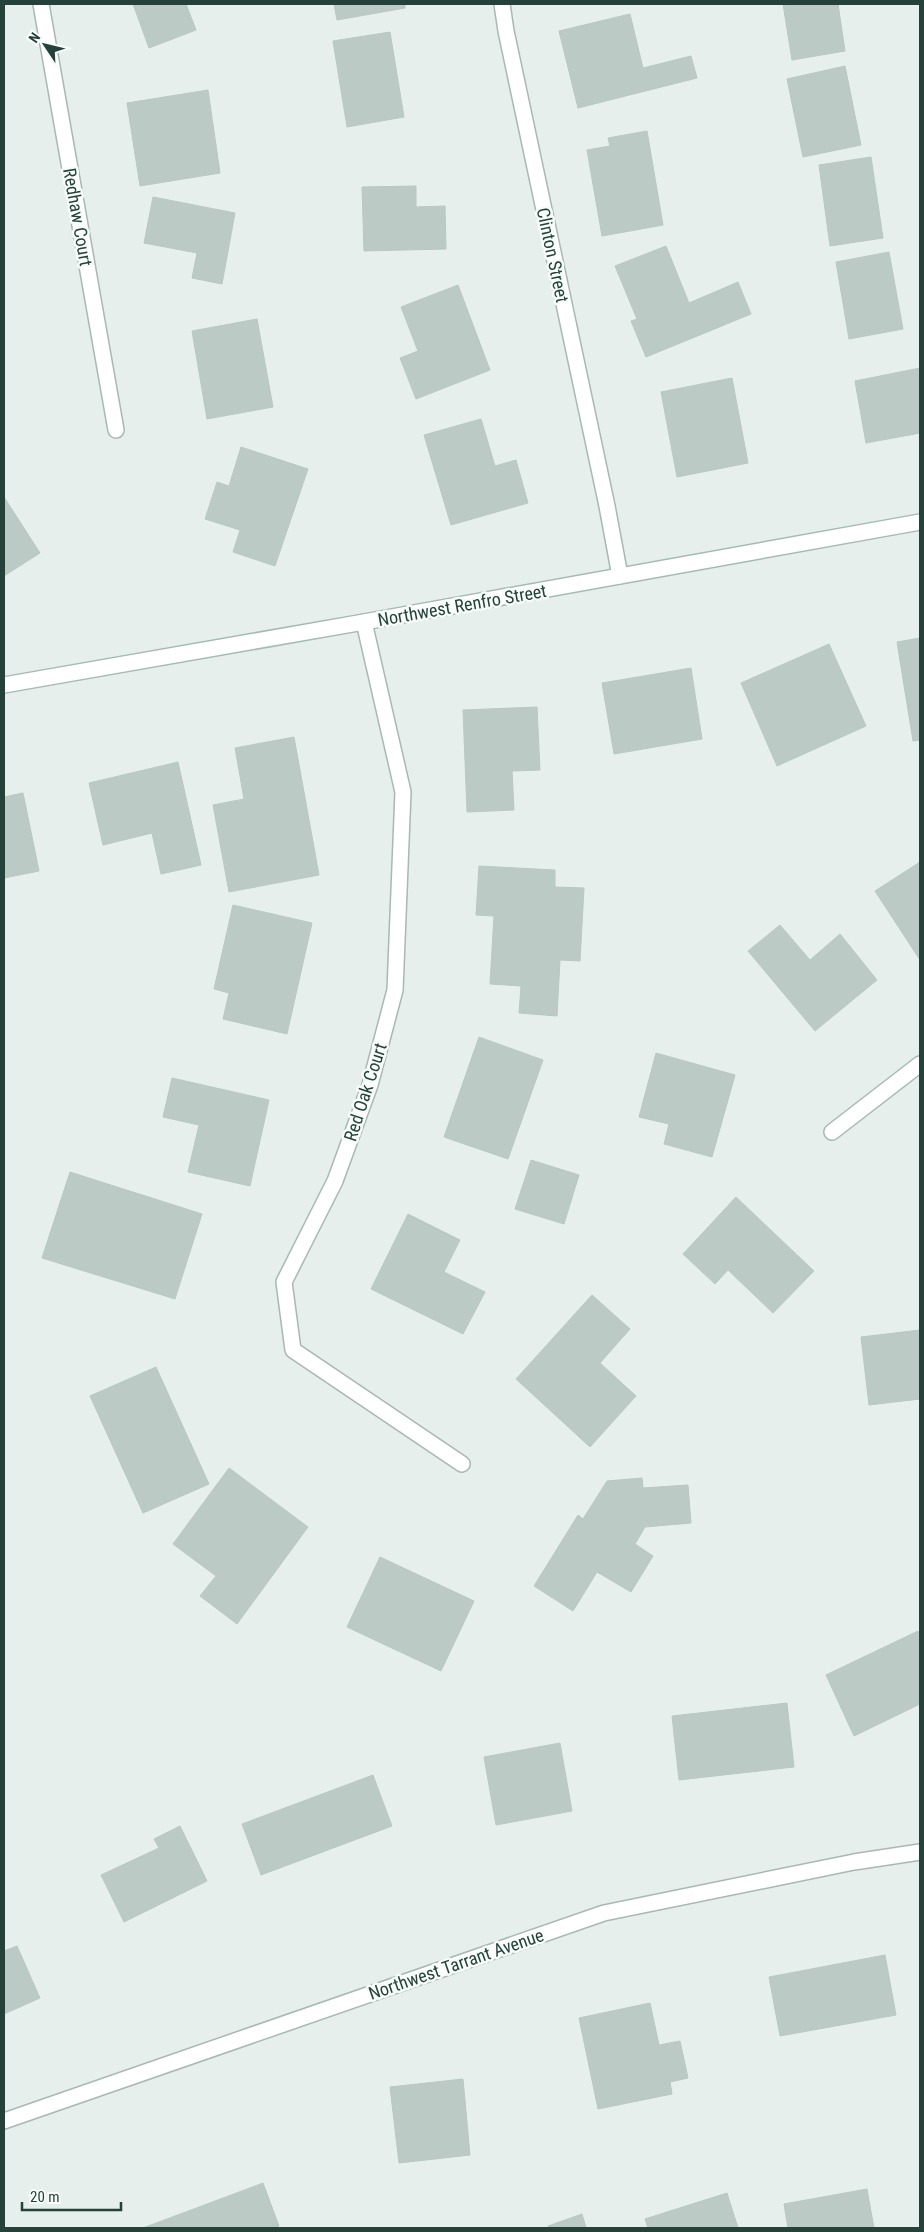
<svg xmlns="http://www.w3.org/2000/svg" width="924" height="2232" font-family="'Roboto Condensed',sans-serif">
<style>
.building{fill:#bbcac4;stroke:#b8c9c2}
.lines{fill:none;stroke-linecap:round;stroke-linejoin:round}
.minor-casing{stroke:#a8b8b2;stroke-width:18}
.secondary-casing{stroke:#a4bbb3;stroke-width:18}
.minor{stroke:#fff;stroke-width:15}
.secondary{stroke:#fff;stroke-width:15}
.labels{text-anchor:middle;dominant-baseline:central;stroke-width:5;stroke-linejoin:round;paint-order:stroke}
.street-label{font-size:18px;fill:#24423a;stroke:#f7fbf9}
</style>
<rect width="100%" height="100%" fill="#e6efeb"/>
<!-- building -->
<g class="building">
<polygon points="133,4 186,4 196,30 149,48"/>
<polygon points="334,4 405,4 405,8 337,20"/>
<polygon points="783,4 838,4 845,51 792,60"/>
<polygon points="630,14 643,68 691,56 697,78 578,108 559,31"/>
<polygon points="390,32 404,117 347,127 333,41"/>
<polygon points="845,66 861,145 803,157 787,79"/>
<polygon points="208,90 220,173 140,186 127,103"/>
<polygon points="647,131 663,225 602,236 587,150 610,146 608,138"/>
<polygon points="871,157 883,238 830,246 819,165"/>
<polygon points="416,186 416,207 445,206 446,249 364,251 362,187"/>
<polygon points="153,197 235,213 222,284 192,278 197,253 144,243"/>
<polygon points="666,246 689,303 738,282 751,314 646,357 631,321 637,319 615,266"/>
<polygon points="889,252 903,329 849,339 836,262"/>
<polygon points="458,285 490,370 416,399 400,358 418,351 401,307"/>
<polygon points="257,319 273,407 207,419 192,331"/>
<polygon points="920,368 920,433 866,443 855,381"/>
<polygon points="732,378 748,463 677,477 661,392"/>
<polygon points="481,419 495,466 516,460 528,503 451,525 424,435"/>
<polygon points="241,447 308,469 275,566 233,552 240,530 205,519 217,482 229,486"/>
<polygon points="4,497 40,553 4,576"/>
<polygon points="920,638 920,740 913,741 897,642"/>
<polygon points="829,644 866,726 777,766 741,683"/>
<polygon points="691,668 702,739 614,754 602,683"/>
<polygon points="537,707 540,770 512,771 514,810 467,812 463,710"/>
<polygon points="294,737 319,875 229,892 213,805 244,799 235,748"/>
<polygon points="178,762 201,865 161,874 152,833 103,845 89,783"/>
<polygon points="23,793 39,871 4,878 4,797"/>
<polygon points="920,862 920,960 875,891"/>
<polygon points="479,866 555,870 555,887 584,888 580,961 560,960 557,1016 519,1013 521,986 490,984 494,916 476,915"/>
<polygon points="233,905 312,923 287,1034 223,1019 229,993 214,989"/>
<polygon points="780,925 810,960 840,934 877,980 815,1031 748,951"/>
<polygon points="479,1037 543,1060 508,1159 444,1137"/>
<polygon points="656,1053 735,1075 712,1157 664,1144 669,1124 639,1117"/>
<polygon points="172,1078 269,1100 250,1186 188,1172 199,1125 163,1117"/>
<polygon points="531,1160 579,1175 564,1224 515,1209"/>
<polygon points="70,1172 202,1214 175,1299 42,1258"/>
<polygon points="736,1197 814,1271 773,1313 728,1270 715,1284 683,1254"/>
<polygon points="408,1214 460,1240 444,1272 485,1292 463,1334 371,1289"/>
<polygon points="592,1295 630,1329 600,1363 636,1396 590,1447 516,1379"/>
<polygon points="920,1330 920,1399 869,1405 861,1337"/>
<polygon points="156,1367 209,1484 143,1513 90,1396"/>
<polygon points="229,1468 308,1527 237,1624 200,1596 216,1576 173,1544"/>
<polygon points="642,1478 643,1488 688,1485 691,1523 645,1527 635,1544 653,1556 631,1592 597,1572 573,1611 534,1586 578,1515 583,1519 607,1481"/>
<polygon points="380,1557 474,1601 441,1671 347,1627"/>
<polygon points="918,1631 920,1636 920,1704 854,1736 826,1675"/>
<polygon points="787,1703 794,1767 679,1780 672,1716"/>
<polygon points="560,1743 572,1811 496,1825 484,1757"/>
<polygon points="373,1775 392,1826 261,1875 242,1824"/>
<polygon points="180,1826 207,1881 124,1922 101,1875 159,1848 154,1839"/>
<polygon points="17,1946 40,1998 4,2014 4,1951"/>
<polygon points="885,1955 896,2015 780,2036 769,1977"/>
<polygon points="650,2003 659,2045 680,2041 688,2078 670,2082 672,2094 598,2109 579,2018"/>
<polygon points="463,2079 470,2155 399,2163 390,2087"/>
<polygon points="263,2183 279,2226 274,2228 143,2228"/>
<polygon points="867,2189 874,2228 788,2228 784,2204"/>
<polygon points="727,2193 738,2228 648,2228 645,2219"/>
<polygon points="582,2214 586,2228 549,2228 548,2226"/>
</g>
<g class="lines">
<!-- minor casing -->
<g class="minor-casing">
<g id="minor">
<polyline points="41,4 116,430"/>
<polyline points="502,4 506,31 607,506 620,576"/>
<polyline points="364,622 403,792 395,990 370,1085 335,1181 284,1282 293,1350 462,1464"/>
<polyline points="832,1132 920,1064"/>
<polyline points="4,2121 604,1913 854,1862 920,1852"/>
</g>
</g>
<!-- secondary casing -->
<g class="secondary-casing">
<polyline id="secondary" points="4,685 364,622 920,522"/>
</g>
<!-- minor -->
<use href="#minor" class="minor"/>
<!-- secondary -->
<use href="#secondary" class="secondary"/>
</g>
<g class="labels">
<!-- street labels -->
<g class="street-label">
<text transform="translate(78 217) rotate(80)">Redhaw Court</text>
<text transform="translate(553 255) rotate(78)">Clinton Street</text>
<text transform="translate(462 605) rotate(-10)">Northwest Renfro Street</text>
<text transform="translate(365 1092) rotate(-72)">Red Oak Court</text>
<text transform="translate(456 1964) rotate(-19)">Northwest Tarrant Avenue</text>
</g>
</g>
<!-- border -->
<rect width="924" height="2232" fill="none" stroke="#24423a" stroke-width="10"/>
<!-- north arrow -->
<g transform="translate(45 45) rotate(305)" stroke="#f7fbf9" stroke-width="4" paint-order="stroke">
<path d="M0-4L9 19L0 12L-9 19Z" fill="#24423a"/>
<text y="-8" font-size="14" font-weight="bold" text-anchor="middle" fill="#24423a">N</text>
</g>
<!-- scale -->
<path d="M22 2202v8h99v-8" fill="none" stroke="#24423a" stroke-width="2.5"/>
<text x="30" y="2202" font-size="15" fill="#24423a" stroke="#f7fbf9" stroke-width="4" paint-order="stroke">20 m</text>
</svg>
